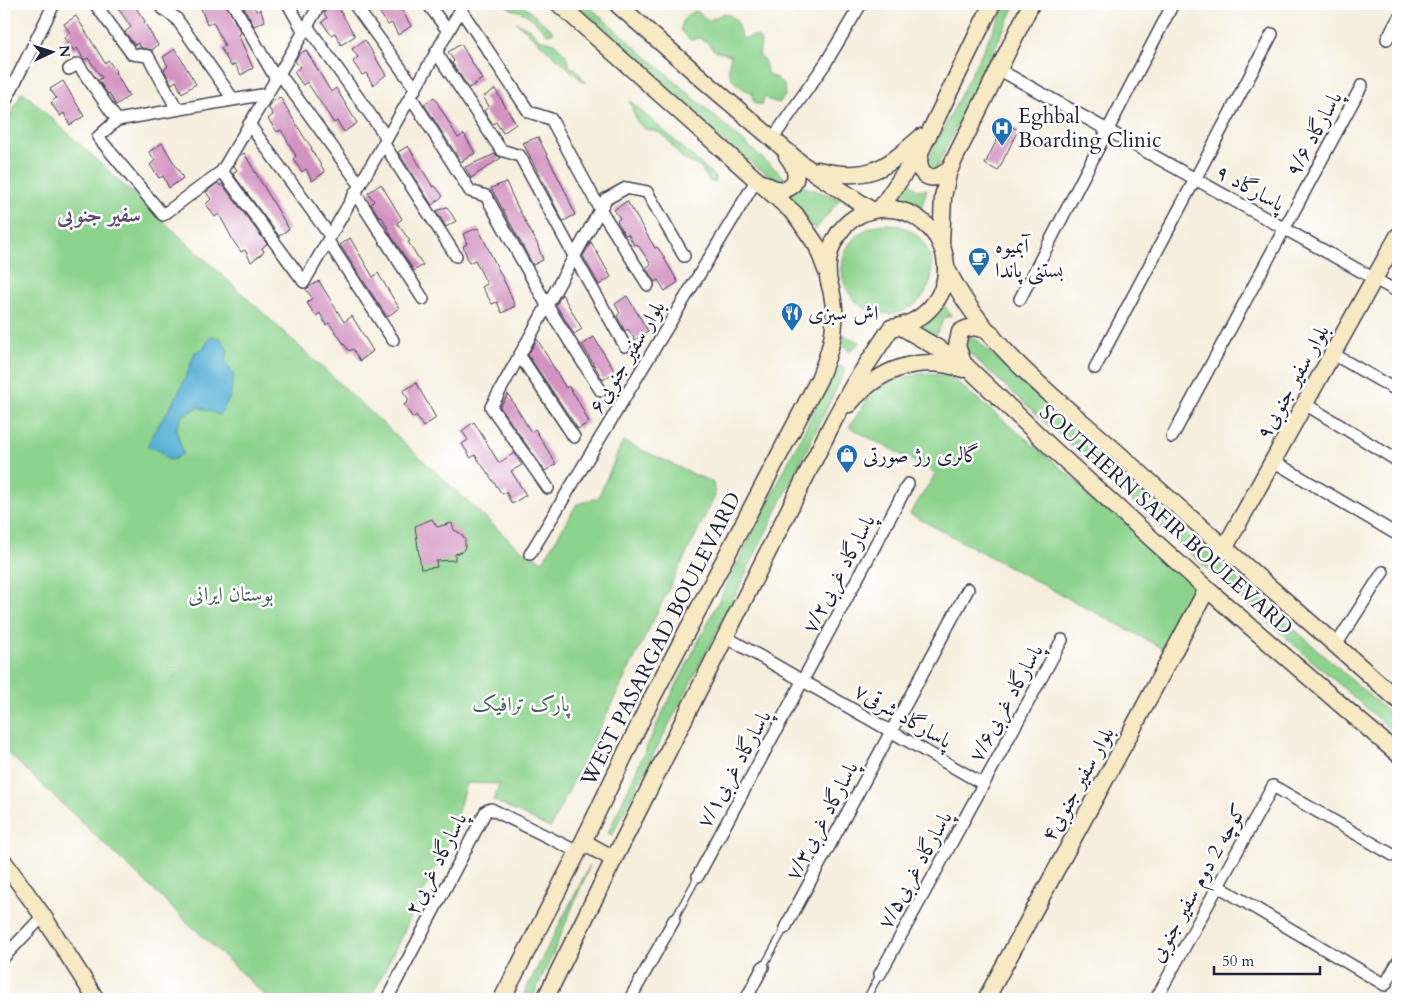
<svg xmlns="http://www.w3.org/2000/svg" width="1402" height="1003" font-family="Cardo,Amiri,serif">
<style>
.green{fill:#8cd38d;stroke:#577a64}
.water{fill:#5ab2d7;stroke:#3e6a89}
.building{fill:#d393c1}
.lines{fill:none;stroke-linecap:round;stroke-linejoin:round}
.lane-casing{stroke:#424153;stroke-width:8}
.street-casing{stroke:#424153;stroke-width:14}
.secondary-casing{stroke:#424153;stroke-width:19}
.lane{stroke:#fff;stroke-width:5.5}
.street{stroke:#fff;stroke-width:11}
.secondary{stroke:#f6e9c3;stroke-width:16}
.labels{text-anchor:middle;dominant-baseline:central;stroke-width:5;stroke-linejoin:round;paint-order:stroke}
.poi-label{font-size:21px;fill:#22223b;stroke:#fff;text-anchor:start}
.street-label{font-size:21px;fill:#22223b;stroke:#fff}
.park-label{font-size:21px;fill:#476058;stroke:#fff}
.neighbourhood-label{font-size:22px;font-weight:bold;fill:#604a6a;stroke:#fff}
</style>
<rect width="100%" height="100%" fill="#fff"/>
<filter id="ink" filterUnits="userSpaceOnUse"><feTurbulence type="fractalNoise" baseFrequency=".02" numOctaves="2"/><feDisplacementMap in="SourceGraphic" scale="10" xChannelSelector="R" yChannelSelector="G"/><feConvolveMatrix kernelMatrix="1 2 1 2 8 2 1 2 1" color-interpolation-filters="sRGB"/></filter>
<filter id="wash" filterUnits="userSpaceOnUse"><feTurbulence type="fractalNoise" baseFrequency=".0096" numOctaves="4" result="noise"/><feDisplacementMap in="SourceGraphic" scale="20" xChannelSelector="R" yChannelSelector="G"/><feGaussianBlur stdDeviation="1.12" result="paint"/><feColorMatrix in="noise" values="0 0 0 0 0 0 0 0 0 0 0 0 0 0 0 0 0 1.4 0 .05"/><feComposite in="paint" operator="in"/></filter>
<g filter="url(#wash)">
<rect width="100%" height="100%" fill="#f6eedd"/>
<!-- green -->
<g class="green">
<path d="M505,4H521L554,32L547,34C540,27 535,20 527,15C520,10 511,11 505,4Z"/>
<polygon points="570,4 586,4 783,176 784,179 781,182 758,168 718,137"/>
<polygon points="1006,4 1016,4 936,169 932,172 926,164"/>
<path d="M697,11L708,21L724,13C745,21 733,26 744,39L752,36L758,37L761,42L759,55C765,61 767,65 767,74L778,79L784,85L785,96L779,103L769,100L765,96L762,104H755L753,98V93C735,87 724,75 731,55L715,51L707,42L699,38L690,40L681,30C682,19 686,14 697,11Z"/>
<path d="M516,22L530,29L539,39L554,43L565,54L571,68H575C576,70 586,83 586,84Z"/>
<polygon points="22,91 517,547 543,561 577,504 598,498 623,441 713,483 715,496 550,828 493,800 500,784 466,783 450,840 370,999 269,999 4,749 4,130"/>
<polygon points="629,100 710,172 715,177 715,182 710,182 701,168 683,159 667,139 660,133 643,128 637,122"/>
<polygon points="908,180 917,190 927,189 921,209 894,194"/>
<polygon points="797,184 840,199 815,230 787,198"/>
<circle cx="887" cy="269" r="45"/>
<polygon points="942,302 951,316 944,318 936,336 922,328"/>
<path d="M837,330L847,337L860,342L849,352C845,345 842,344 834,344Z"/>
<polygon points="969,337 977,340 1177,525 1398,721 1398,736 1176,541 967,351 965,344"/>
<polygon points="837,365 846,369 726,614 612,835 608,833 659,720"/>
<polygon points="925,373 951,377 1207,589 1177,656 910,514 936,473 849,427 872,393 896,379"/>
<polygon points="590,865 554,951 532,999 521,999"/>
</g>
<!-- water -->
<path class="water" d="M211,336L220,338L228,350L225,361L234,376L230,397L219,415L199,407L183,415L176,429L183,453L175,459L168,460L160,450L147,447C153,431 163,420 171,406C182,389 188,371 195,352L204,348Z"/>
<g id="blocks">
<!-- building -->
<g class="building">
<polygon points="115,4 133,4 145,21 144,22 158,45 152,50 141,48 138,43 135,45 125,32 131,27"/>
<polygon points="209,4 226,4 241,33 238,34 253,68 241,75 235,64 231,66 221,49 225,46 213,22 207,25 201,8"/>
<polygon points="242,4 252,4 257,12 260,9 265,21 254,26"/>
<polygon points="329,4 336,4 355,36 341,45 335,33 331,35 322,22 327,18 324,13"/>
<polygon points="388,4 398,4 411,26 398,35 392,23 388,25 379,12"/>
<polygon points="76,16 105,63 108,60 116,71 115,72 129,96 116,105 109,93 108,94 98,80 102,78 88,58 84,60 77,48 74,51 64,38 70,33 64,24"/>
<polygon points="365,40 386,75 373,85 366,73 362,75 353,62 358,57 352,49"/>
<polygon points="461,44 482,79 469,88 452,63 454,61 448,52"/>
<polygon points="175,49 196,84 182,93 176,81 172,84 164,70 168,66 163,57"/>
<polygon points="306,50 331,92 336,88 357,123 344,132 337,121 334,123 307,82 303,85 294,72 300,67 295,61 299,54"/>
<polygon points="63,81 84,116 70,125 64,113 60,116 51,103 56,98 50,89"/>
<polygon points="495,89 516,124 503,133 496,122 493,124 484,111 489,106 483,97"/>
<polygon points="280,97 304,137 312,148 311,149 325,172 312,181 306,169 302,172 293,159 296,156 281,130 277,132 268,119 273,115 268,107 270,104"/>
<polygon points="434,97 458,138 464,134 475,153 461,162 424,104"/>
<polygon points="1005,123 1018,130 998,171 985,164"/>
<polygon points="538,137 567,195 575,215 563,221 523,143"/>
<polygon points="162,143 183,178 169,188 163,176 159,178 150,165 155,160 149,152"/>
<polygon points="408,146 433,187 435,186 443,196 432,205 398,152"/>
<polygon points="244,153 289,229 279,236 233,174 237,170 234,166 239,156"/>
<polygon points="495,154 501,158 471,178 465,167"/>
<polygon points="506,182 517,206 537,243 543,260 533,265 491,188"/>
<polygon points="218,183 220,186 222,184 267,244 262,248 264,252 251,262 245,250 241,252 234,242 219,214 215,217 206,204 211,199 206,192"/>
<polygon points="381,184 402,219 397,223 410,241 408,242 423,265 414,271 392,237 382,217 380,218 371,204 374,201 368,193"/>
<polygon points="627,201 655,248 657,247 665,258 664,258 678,282 665,291 658,280 655,282 646,268 651,264 637,244 634,245 628,234 625,235 617,221 620,218 614,210"/>
<polygon points="447,207 456,221 446,227 436,211"/>
<polygon points="478,228 508,289 515,306 502,313 497,302 492,304 482,287 487,284 475,260 469,263 463,246 467,244 463,234"/>
<polygon points="350,238 373,277 378,273 399,308 387,317 340,245"/>
<polygon points="591,242 611,277 599,285 583,256"/>
<polygon points="319,281 344,322 352,316 373,351 360,361 353,349 349,351 329,323 326,325 320,313 316,316 307,303 312,298 306,289"/>
<polygon points="562,294 582,329 574,334 556,305"/>
<polygon points="627,296 648,331 635,340 628,329 625,331 617,316 620,313 615,304"/>
<polygon points="594,337 615,372 603,380 582,345"/>
<polygon points="537,339 566,388 568,386 576,397 589,422 578,429 528,355"/>
<polygon points="416,383 436,418 423,427 416,415 413,418 404,405 409,400 403,391"/>
<polygon points="508,394 531,432 535,429 556,464 545,471 500,407"/>
<polygon points="474,422 499,463 514,453 522,465 511,471 526,495 512,504 506,492 502,494 475,455 471,458 462,444 468,440 462,431"/>
<polygon points="432,519 437,527 452,523 454,530 460,533 465,539 465,547 462,552 455,554 455,560 436,561 437,567 421,569 415,526"/>
</g>
</g>
</g>
<g filter="url(#ink)">
<use href="#blocks" fill-opacity="0" stroke="#424153" stroke-width="1"/>
<g class="lines">
<!-- lane casing -->
<g class="lane-casing">
<g id="lane">
<polyline points="674,920 698,876"/>
<polyline points="763,967 785,928"/>
<polyline points="866,999 880,974"/>
</g>
</g>
<!-- street casing -->
<g class="street-casing">
<g id="street">
<polyline points="95,4 132,54 148,56 177,109"/>
<polyline points="159,4 162,8 176,18 233,99"/>
<polyline points="233,4 276,79"/>
<polyline points="288,4 304,32"/>
<polyline points="354,4 415,88"/>
<polyline points="428,4 448,31"/>
<polyline points="461,10 529,112 551,119 600,209 648,285"/>
<polyline points="307,26 387,138"/>
<polyline points="1387,39 1398,19"/>
<polyline points="436,52 501,150 520,156 574,256 625,346"/>
<polyline points="69,69 78,64 117,120 267,94"/>
<polyline points="998,69 1398,292"/>
<polyline points="279,73 360,185"/>
<polyline points="411,97 470,191 486,196 548,307 601,391"/>
<polyline points="4,104 54,4"/>
<polyline points="117,120 98,137 163,215 222,171 320,4"/>
<polyline points="249,124 330,236"/>
<polyline points="773,138 825,64 861,4"/>
<polyline points="384,144 456,256"/>
<polyline points="222,171 304,282 464,4"/>
<polyline points="355,193 423,299"/>
<polyline points="328,241 393,340"/>
<polyline points="1020,299 1173,4"/>
<polyline points="1333,354 1398,391"/>
<polyline points="520,356 574,437"/>
<polyline points="1095,368 1272,34"/>
<polyline points="1305,404 1398,461"/>
<polyline points="1172,437 1362,85"/>
<polyline points="1273,461 1398,535"/>
<polyline points="548,488 491,407 606,199 626,188 647,192 684,256"/>
<polyline points="530,554 757,179"/>
<polyline points="726,637 983,784"/>
<polyline points="1336,645 1383,572"/>
<polyline points="698,876 908,484"/>
<polyline points="1218,886 1385,985 1398,962"/>
<polyline points="785,928 968,589"/>
<polyline points="4,957 43,916"/>
<polyline points="880,974 1062,640"/>
<polyline points="387,999 486,811 491,809 578,852"/>
<polyline points="630,999 674,920"/>
<polyline points="746,999 763,967"/>
<polyline points="1156,999 1273,786 1398,858"/>
</g>
</g>
<!-- secondary casing -->
<g class="secondary-casing">
<g id="secondary">
<polyline points="559,4 795,214 817,246 826,270"/>
<polyline points="617,4 707,83 803,165 871,210"/>
<path d="M922,148C912,173 931,189 951,167"/>
<path d="M818,170C868,182 885,169 921,137"/>
<path d="M765,184C791,200 806,178 787,156"/>
<polyline points="880,209 923,146 992,4"/>
<polyline points="941,245 943,197 949,170 1031,4"/>
<path d="M946,267C983,345 1057,399 1120,455C1212,538 1306,618 1398,700"/>
<polyline points="900,326 963,363 1054,450 1207,589 1398,754"/>
<path d="M963,363L957,346L960,332C970,325 980,327 991,333"/>
<path d="M849,404C879,369 918,354 963,369"/>
<polyline points="1224,549 1398,236"/>
<polyline points="583,842 614,859"/>
<polyline points="4,862 43,916 96,999"/>
<path d="M502,999L583,842L653,696L819,379C826,361 833,343 834,324C835,314 834,304 832,294C831,287 828,282 828,275C825,245 844,216 874,210C892,206 911,211 924,223C937,233 945,249 946,265C948,297 923,324 891,328L854,384L834,420L614,859L545,999"/>
<polyline points="986,999 1126,741 1207,589"/>
</g>
</g>
<!-- lane -->
<use href="#lane" class="lane"/>
<!-- street -->
<use href="#street" class="street"/>
<!-- secondary -->
<use href="#secondary" class="secondary"/>
</g>
</g>
<!-- icons -->
<defs>
<g id="hospital-pin" transform="scale(1.125)"><path d="M0 17L-7.5 6A9.5 9.5 0 1 1 7.5 6Z" fill="#1f6fb2" stroke="#fff"/><path d="M-5-5h3v3.5h4V-5h3V5h-3V1.5h-4V5h-3Z" fill="#fff"/></g>
<g id="cafe-pin" transform="scale(1.125)"><path d="M0 17L-7.5 6A9.5 9.5 0 1 1 7.5 6Z" fill="#1f6fb2" stroke="#fff"/><path d="M-5.5-4.5H6V0H3Q3 3.5 0 3.5H-2.5Q-5.5 3.5-5.5 0ZM3-3.2v2h1.7v-2ZM-6 4.5H4V6H-6Z" fill="#fff"/></g>
<g id="restaurant-pin" transform="scale(1.125)"><path d="M0 17L-7.5 6A9.5 9.5 0 1 1 7.5 6Z" fill="#1f6fb2" stroke="#fff"/><path d="M-5-6h1v4h1v-4h1v4h1v-4h1v5L-1.5 .5V6h-2V.5L-5-1ZM5-6V6H3V1.5H1.5Q1.5-4 5-6Z" fill="#fff"/></g>
<g id="shop-pin" transform="scale(1.125)"><path d="M0 17L-7.5 6A9.5 9.5 0 1 1 7.5 6Z" fill="#1f6fb2" stroke="#fff"/><path d="M-5-2.5h2.3a2.7 3.5 0 0 1 5.4 0H5L5.5 6h-11ZM-1.5-2.5h3a1.5 2.3 0 0 0-3 0Z" fill="#fff"/></g>
</defs>
<g fill-rule="evenodd">
<use href="#hospital-pin" x="1002" y="128"/>
<use href="#cafe-pin" x="979" y="258"/>
<use href="#restaurant-pin" x="792" y="313"/>
<use href="#shop-pin" x="847" y="455"/>
</g>
<g class="labels">
<!-- poi labels -->
<g class="poi-label">
<text x="1018" y="116">Eghbal<tspan x="1018" dy="24">Boarding Clinic</tspan></text>
<text x="995" y="246">آبمیوه<tspan x="995" dy="24">بستنی پاندا</tspan></text>
<text x="808" y="313">اش سبزی</text>
<text x="863" y="455">گالری رژ صورتی</text>
</g>
<!-- street labels -->
<g class="street-label">
<text transform="translate(1314 134) rotate(-61)">پاسارگاد ۹/۶</text>
<text transform="translate(1250 188) rotate(29)">پاسارگاد ۹</text>
<text transform="translate(627 357) rotate(-59)">بلوار سفیر جنوبی۶</text>
<text transform="translate(1293 382) rotate(-61)">بلوار سفیر جنوبی۹</text>
<text transform="translate(1166 520) rotate(42)">SOUTHERN SAFIR BOULEVARD</text>
<text transform="translate(839 574) rotate(-62)">پاسارگاد غربی۷/۲</text>
<text transform="translate(661 639) rotate(-63)">WEST PASARGAD BOULEVARD</text>
<text transform="translate(1006 703) rotate(-61)">پاسارگاد غربی۷/۶</text>
<text transform="translate(903 716) rotate(30)">پاسارگاد شرقی۷</text>
<text transform="translate(734 769) rotate(-61)">پاسارگاد غربی۷/۱</text>
<text transform="translate(1078 784) rotate(-61)">بلوار سفیر جنوبی۴</text>
<text transform="translate(822 821) rotate(-62)">پاسارگاد غربی۷/۳</text>
<text transform="translate(436 864) rotate(-63)">پاسارگاد غربی۲</text>
<text transform="translate(915 870) rotate(-61)">پاسارگاد غربی۷/۵</text>
<text transform="translate(1198 883) rotate(-61)">کوچه 2 دوم سفیر جنوبی</text>
</g>
<!-- park labels -->
<g class="park-label">
<text x="231" y="594">بوستان ایرانی</text>
<text x="521" y="704">پارک ترافیک</text>
</g>
<!-- neighbourhood labels -->
<g class="neighbourhood-label">
<text x="99" y="215">سفیر جنوبی</text>
</g>
</g>
<!-- margin -->
<rect width="1402" height="1003" fill="none" stroke="#fff" stroke-width="20"/>
<!-- north arrow -->
<g transform="translate(52 52) rotate(86)" stroke="#ffffff" stroke-width="4" paint-order="stroke">
<path d="M0-4L9 19L0 12L-9 19Z" fill="#22223b"/>
<text y="-8" font-size="14" font-weight="bold" text-anchor="middle" fill="#22223b">N</text>
</g>
<!-- scale -->
<path d="M1214 966v8h106v-8" fill="none" stroke="#22223b" stroke-width="2.5"/>
<text x="1222" y="966" font-size="15" fill="#22223b" stroke="#ffffff" stroke-width="4" paint-order="stroke">50 m</text>
</svg>
